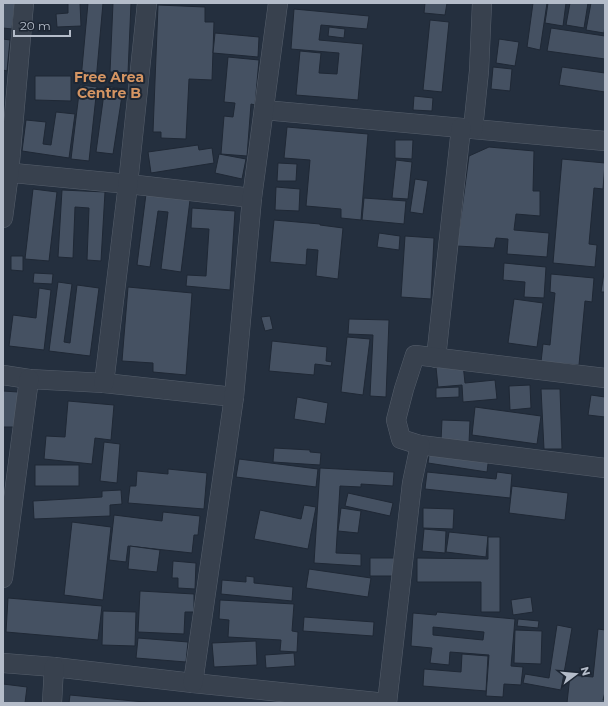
<svg xmlns="http://www.w3.org/2000/svg" width="608" height="706" font-family="Montserrat,sans-serif">
<style>
.building{fill:#455162;stroke:#1f2835;fill-rule:evenodd}
.lines{fill:none;stroke-linecap:round;stroke-linejoin:round}
.street-casing{stroke:#565f6c;stroke-width:20}
.street{stroke:#38414e;stroke-width:19}
.labels{text-anchor:middle;dominant-baseline:central;stroke-width:4;stroke-linejoin:round;paint-order:stroke}
.quarter-label{font-size:14px;font-weight:bold;fill:#d59563;stroke:#1d2633}
</style>
<rect width="100%" height="100%" fill="#242f3e"/>
<!-- building -->
<g class="building">
<polygon points="3,3 15,3 12,29 3,28"/>
<polygon points="68,3 80,3 81,26 57,27 56,14 68,13"/>
<polygon points="88,3 103,3 96,81 81,79"/>
<polygon points="113,3 131,3 128,73 110,72"/>
<polygon points="425,3 447,3 445,15 424,13"/>
<polygon points="533,3 547,3 540,50 527,47"/>
<polygon points="548,3 566,3 563,26 545,23"/>
<polygon points="570,3 588,3 584,28 566,25"/>
<polygon points="591,3 605,3 605,25 604,33 586,30"/>
<polygon points="158,5 205,7 205,22 214,22 212,80 189,79 186,139 161,138 161,132 153,132"/>
<polygon points="294,9 369,16 367,29 321,25 319,40 363,44 358,100 296,95 300,51 321,53 319,73 337,74 339,53 291,49"/>
<polygon points="430,20 449,22 442,92 423,90"/>
<polygon points="329,27 345,29 344,38 328,36"/>
<polygon points="551,28 605,36 605,59 547,51"/>
<polygon points="215,33 259,37 258,57 213,53"/>
<polygon points="3,39 10,40 7,71 3,70"/>
<polygon points="499,39 519,42 515,66 496,63"/>
<polygon points="228,57 259,60 255,105 251,104 247,156 221,154 224,116 233,117 235,103 224,102"/>
<polygon points="493,67 512,69 510,91 491,89"/>
<polygon points="562,67 605,73 605,92 559,85"/>
<polygon points="35,76 71,76 71,101 35,100"/>
<polygon points="80,85 97,87 89,161 71,159"/>
<polygon points="105,86 123,89 113,154 96,152"/>
<polygon points="414,96 433,98 432,111 413,110"/>
<polygon points="56,112 75,114 69,158 22,151 26,120 46,122 43,144 51,145"/>
<polygon points="287,127 368,134 361,220 341,218 341,209 306,206 310,160 284,158"/>
<polygon points="395,140 413,140 412,159 395,158"/>
<polygon points="198,145 199,150 212,148 214,163 151,173 148,152"/>
<polygon points="489,147 534,151 533,191 540,191 540,216 516,214 514,230 549,233 547,257 507,254 508,239 496,238 494,248 457,246 469,156"/>
<polygon points="219,154 246,159 242,179 215,173"/>
<polygon points="562,159 605,163 603,189 594,188 589,244 597,245 595,267 553,263"/>
<polygon points="396,160 412,162 408,199 392,198"/>
<polygon points="278,163 297,164 296,181 277,181"/>
<polygon points="415,179 428,181 423,214 410,212"/>
<polygon points="276,187 300,189 299,211 275,210"/>
<polygon points="33,189 57,192 49,261 25,259"/>
<polygon points="62,190 105,192 101,261 87,260 89,208 75,207 73,258 58,257"/>
<polygon points="146,194 190,200 181,272 161,269 168,212 158,211 150,267 137,265"/>
<polygon points="364,198 406,201 404,224 362,220"/>
<polygon points="192,208 235,211 230,290 186,286 187,275 206,276 209,229 191,228"/>
<polygon points="274,220 320,224 320,225 343,228 338,279 316,276 318,250 307,249 306,265 270,262"/>
<polygon points="379,233 400,236 399,250 377,247"/>
<polygon points="405,236 434,238 431,299 401,297"/>
<polygon points="11,256 23,256 23,271 11,270"/>
<polygon points="504,263 546,267 544,298 524,297 525,282 503,280"/>
<polygon points="34,273 53,274 52,284 33,283"/>
<polygon points="604,273 605,273 605,292 601,292"/>
<polygon points="551,274 594,278 592,302 585,301 579,365 541,362 543,344 550,345 555,293 550,292"/>
<polygon points="58,282 72,284 64,342 70,343 77,285 99,288 90,356 49,351"/>
<polygon points="128,287 192,293 186,375 153,372 153,363 122,361"/>
<polygon points="39,288 51,290 44,350 9,346 13,315 36,318"/>
<polygon points="514,299 543,303 537,347 508,343"/>
<polygon points="270,316 273,329 265,331 261,317"/>
<polygon points="349,319 389,320 386,397 370,396 373,335 348,334"/>
<polygon points="347,337 370,339 363,395 341,392"/>
<polygon points="272,341 327,347 326,361 332,362 331,366 315,364 314,375 269,371"/>
<polygon points="463,364 465,383 495,380 497,399 463,402 462,385 438,387 436,367"/>
<polygon points="530,385 531,408 510,410 509,386"/>
<polygon points="459,387 459,397 436,398 436,388"/>
<polygon points="541,389 560,389 562,449 544,449"/>
<polygon points="3,391 18,392 17,427 3,427"/>
<polygon points="591,395 605,397 605,417 588,415"/>
<polygon points="297,397 328,403 325,424 294,419"/>
<polygon points="68,401 114,405 111,440 95,438 92,464 44,459 46,436 65,437"/>
<polygon points="475,407 541,416 537,444 472,435"/>
<polygon points="442,420 470,421 469,443 441,441"/>
<polygon points="104,442 120,444 117,483 100,481"/>
<polygon points="430,447 489,456 487,472 428,463"/>
<polygon points="274,448 310,450 310,452 321,453 320,465 273,462"/>
<polygon points="239,459 318,469 316,487 236,477"/>
<rect x="35" y="465" width="44" height="21"/>
<polygon points="320,468 394,472 393,486 361,484 361,487 340,486 336,553 361,554 361,566 314,563"/>
<polygon points="168,469 207,473 204,509 128,503 130,486 136,486 137,471 168,474"/>
<polygon points="427,472 496,479 497,472 512,474 510,498 425,489"/>
<polygon points="512,486 568,493 565,520 509,513"/>
<polygon points="121,490 122,504 110,505 110,516 34,519 33,501 102,497 102,491"/>
<polygon points="348,493 393,503 390,516 345,506"/>
<polygon points="304,505 316,507 308,549 254,539 260,510 301,519"/>
<polygon points="341,508 361,511 358,533 338,531"/>
<polygon points="423,508 454,509 453,529 423,528"/>
<polygon points="163,512 200,516 198,535 194,535 192,553 128,546 126,562 109,560 114,515 162,521"/>
<polygon points="72,522 111,527 103,600 64,595"/>
<polygon points="424,529 446,531 445,553 422,551"/>
<polygon points="449,532 488,536 486,557 446,552"/>
<polygon points="488,537 500,537 500,612 481,612 481,582 417,582 417,558 488,559"/>
<polygon points="130,546 160,550 157,572 128,569"/>
<polygon points="370,558 394,558 395,576 370,576"/>
<polygon points="173,561 196,563 195,589 178,588 178,578 172,578"/>
<polygon points="309,569 371,578 368,597 306,588"/>
<polygon points="246,576 254,577 254,583 293,587 292,601 221,594 222,580 246,582"/>
<polygon points="140,591 194,594 194,612 185,612 184,634 138,632"/>
<polygon points="531,597 533,612 513,615 511,600"/>
<polygon points="8,598 102,606 98,640 6,632"/>
<polygon points="220,600 294,604 292,631 298,632 297,652 280,651 281,640 228,637 229,620 219,619"/>
<polygon points="103,611 136,612 135,646 102,645"/>
<path d="M437,612L515,619L511,666L523,667L521,685L504,684L503,697L486,696L489,655L450,652L449,665L430,663L432,648L411,646L413,613L436,615ZM433,627L484,632L483,640L433,635Z"/>
<polygon points="304,617 374,622 373,636 303,631"/>
<polygon points="518,619 539,621 538,628 517,626"/>
<polygon points="557,625 572,628 561,690 523,683 525,674 549,678"/>
<polygon points="598,629 605,630 605,692 603,700 605,700 605,703 567,703 570,675 593,677"/>
<polygon points="515,630 542,631 541,664 514,663"/>
<polygon points="138,638 188,642 186,662 136,658"/>
<polygon points="256,641 257,665 214,667 212,643"/>
<polygon points="294,653 295,666 266,668 265,655"/>
<polygon points="462,654 488,656 486,691 423,686 424,669 461,672"/>
<polygon points="3,684 27,687 25,703 3,703"/>
<polygon points="70,695 155,703 69,703"/>
</g>
<g class="lines">
<!-- street casing -->
<g class="street-casing">
<g id="street">
<polyline points="264,110 605,141"/>
<polyline points="473,129 479,71 482,3"/>
<polyline points="3,172 128,184 252,198"/>
<polyline points="3,218 9,173 24,3"/>
<polyline points="436,358 461,128"/>
<polyline points="3,375 29,379 104,383 234,397"/>
<polyline points="104,383 128,184 147,3"/>
<polyline points="420,445 605,468"/>
<polyline points="3,578 29,379"/>
<polyline points="3,663 54,667 193,683 386,703"/>
<polyline points="193,683 234,397 252,198 278,3"/>
<polyline points="52,703 54,667"/>
<polyline points="387,703 412,483 420,445 401,439 396,420 404,389 415,355 605,378"/>
</g>
</g>
<!-- street -->
<use href="#street" class="street"/>
</g>
<g class="labels">
<!-- quarter labels -->
<g class="quarter-label">
<text x="109" y="77">Free Area<tspan x="109" dy="16">Centre B</tspan></text>
</g>
</g>
<!-- border -->
<rect width="608" height="706" fill="none" stroke="#b4bcc9" stroke-width="8"/>
<!-- north arrow -->
<g transform="translate(576 674) rotate(74)" stroke="#1d2633" stroke-width="3" paint-order="stroke">
<path d="M0-3L7 15L0 10L-7 15Z" fill="#b4bcc9"/>
<text y="-6" font-size="11" font-weight="bold" text-anchor="middle" fill="#b4bcc9">N</text>
</g>
<!-- scale -->
<path d="M14 30v6h56v-6" fill="none" stroke="#b4bcc9" stroke-width="2"/>
<text x="20" y="30" font-size="12" fill="#b4bcc9" stroke="#1d2633" stroke-width="3" paint-order="stroke">20 m</text>
</svg>
